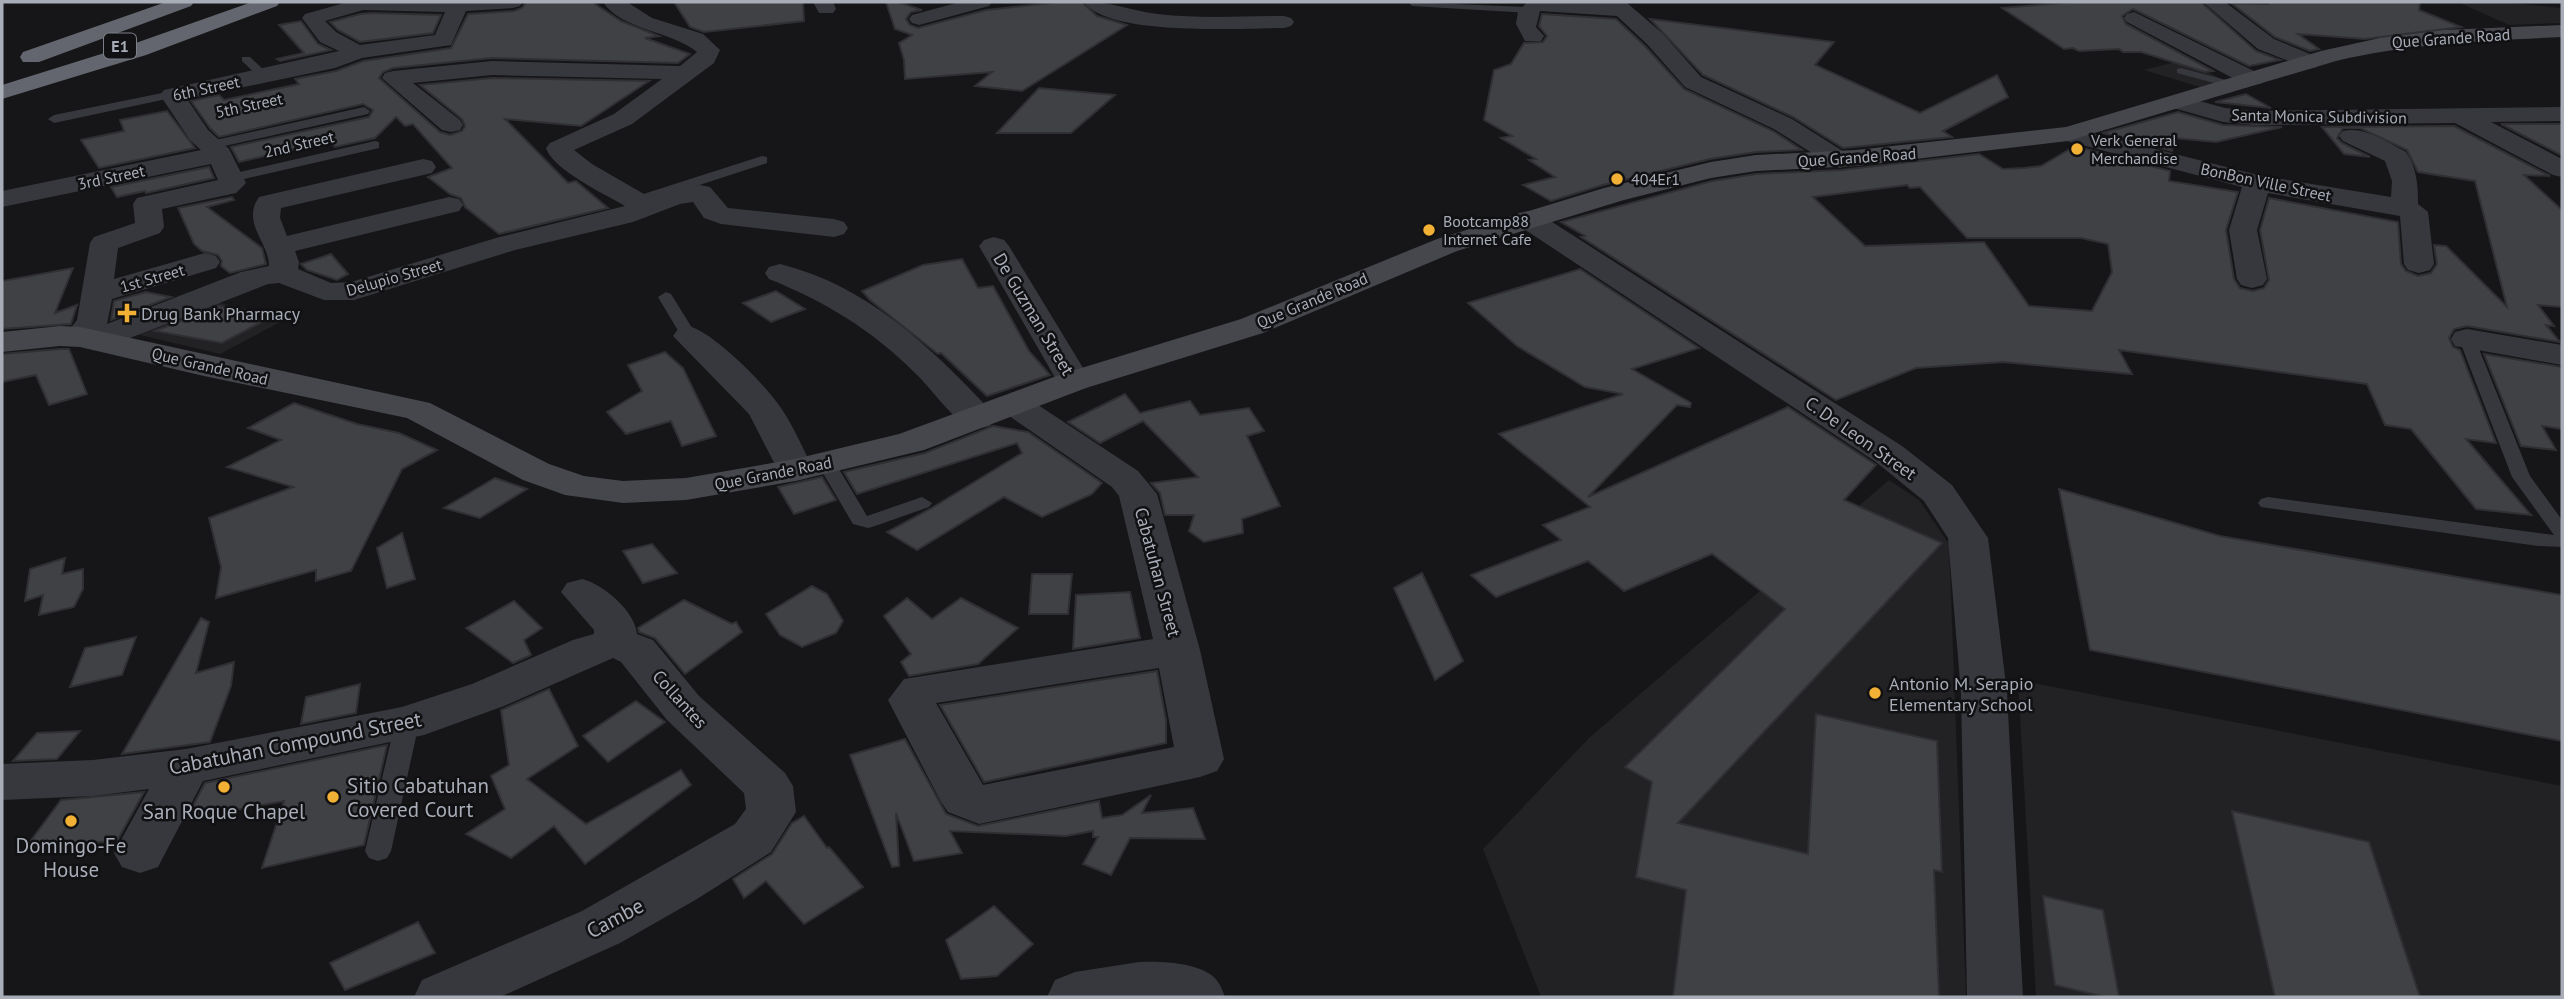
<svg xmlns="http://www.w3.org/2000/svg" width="2564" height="999" font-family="'PT Sans',sans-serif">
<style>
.built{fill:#222225}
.building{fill:#404145;stroke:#303034;stroke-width:2;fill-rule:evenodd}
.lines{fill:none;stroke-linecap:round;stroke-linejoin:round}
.lane{fill:#37383d;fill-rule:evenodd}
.street{fill:#37383d;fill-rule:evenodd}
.secondary{fill:#45474d;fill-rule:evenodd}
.highway{fill:#63666e;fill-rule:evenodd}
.poi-dot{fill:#f2b134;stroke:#111113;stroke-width:2.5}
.labels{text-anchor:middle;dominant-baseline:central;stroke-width:5;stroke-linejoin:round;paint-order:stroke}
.far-street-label{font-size:16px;fill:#a8adb8;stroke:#111113}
.shield{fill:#111113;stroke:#7b7e86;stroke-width:2}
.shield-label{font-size:16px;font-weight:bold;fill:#a8adb8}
.far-poi-label{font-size:16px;fill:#a8adb8;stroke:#111113;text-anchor:start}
.poi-label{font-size:18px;fill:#a8adb8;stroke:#111113;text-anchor:start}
.street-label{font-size:18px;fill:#a8adb8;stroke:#111113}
.near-street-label{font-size:21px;fill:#a8adb8;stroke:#111113}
.near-poi-label{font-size:21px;fill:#a8adb8;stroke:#111113}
</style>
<rect width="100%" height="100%" fill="#161618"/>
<!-- built -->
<g class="built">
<polygon points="2458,2 2502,2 2562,8 2562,23 2509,25"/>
<polygon points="2183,60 2225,81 2203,88 2144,70"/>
<polygon points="206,300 288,318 220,354 136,334"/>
<polygon points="1889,480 1919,500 1949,544 1966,997 1541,997 1483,849 1589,738"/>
<polygon points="2018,680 2562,786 2562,997 2036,997"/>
</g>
<!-- building -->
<g class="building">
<polygon points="526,2 592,2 621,21 659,36 645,38 690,54 678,63 492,58 393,68 383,72 379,78 440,132 450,135 462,131 465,126 462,119 420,85 492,78 649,81 581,126 505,119 568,183 576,181 608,208 499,234 465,207 461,198 450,194 428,177 452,168 413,124 405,126 396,117 375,138 335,147 330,141 239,162 231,147 369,117 373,110 363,104 219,137 210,128 191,101 219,95 224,100 299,84 295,79 336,71 363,61 451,48 468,14 514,11 522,8"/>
<polygon points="674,2 803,2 804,21 704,32 690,27"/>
<polygon points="886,2 898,2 922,10 911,12 906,19 910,25 918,28 986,10 1060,2 1082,2 1097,16 1127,25 1022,91 975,86 992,72 905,79 904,60 899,43 912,35 895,29"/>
<polygon points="2072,2 2201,2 2256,51 2280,60 2249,66 2133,9 2122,16 2126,24 2213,71 2205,72 2141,52 2123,52 2119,49 2079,51 2073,48 2064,49 2002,8"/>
<polygon points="2265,2 2420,2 2419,10 2461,27 2365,39 2298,34 2319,49 2310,51 2275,37 2231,3 2267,4"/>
<polygon points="360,14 371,13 441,15 433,33 360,42 338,30 330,22"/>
<polygon points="1542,14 1616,19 1645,46 1684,89 1773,131 1802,150 1756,152 1710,159 1603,185 1551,201 1523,185 1555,177 1529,160 1536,159 1501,138 1512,136 1484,120 1494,70 1511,64 1524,43 1543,42 1547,36 1539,26"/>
<polygon points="1650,19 1834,42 1815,65 1920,113 1997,75 2008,97 1943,131 1952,137 1843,148 1793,117 1703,75"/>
<polygon points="301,21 318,44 331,50 280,61 277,59 304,53 279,25"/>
<polygon points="1039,88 1115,95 1071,133 997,133"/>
<polygon points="2246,94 2271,108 2215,102"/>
<polygon points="167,111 195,148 99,168 81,140 124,131 120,120"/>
<polygon points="2178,112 2223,125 2282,127 2216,142 2174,138 2172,151 2103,133"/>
<polygon points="2501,124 2562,124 2562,155 2561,155"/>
<path d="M2454,126L2550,176L2524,175L2562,210V307L2538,305L2554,326L2546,325L2560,342L2467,326L2454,329L2449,338L2453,347L2460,350L2496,443L2466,439L2531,515L2476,509L2411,429L2385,425L2367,384L2119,350L2132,374L2003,362L1916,368L1836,400L1581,237L1585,236L1561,222L1712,181L1756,174L1841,170L1979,154L2003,169L2024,168L2041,166L2075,146L2170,171L2169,181L2238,192L2226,230L2234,279L2240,288L2253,291L2264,288L2269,280L2260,230L2269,198L2398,222L2401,264L2406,271L2418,276L2431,273L2437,264L2434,245L2446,246L2507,307L2475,181L2418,172L2407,150L2360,128H2343L2337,138L2342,143L2370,157L2344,154L2322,127ZM1907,185L1910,188L1920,187L1967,238H2081L2108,244L2112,272L2092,311L2029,306L1984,242L1865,246L1813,197Z"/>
<polygon points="209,167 214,178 146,193 145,191 117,197 111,187"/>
<polygon points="232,197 234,200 207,207 262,248 266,264 230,273 221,266 222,261 218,255 202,251 194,244 178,208"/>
<polygon points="331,254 348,274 337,280 307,270 301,264"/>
<polygon points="962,259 978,288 993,286 1029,351 1050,375 987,396 941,353 938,354 870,300 862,291 923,265"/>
<polygon points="73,268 55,313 77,305 71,324 2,329 2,281"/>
<polygon points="1580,269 1699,348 1632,369 1691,403 1690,407 1677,405 1588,497 1788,407 1876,465 1844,500 1942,543 1678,823 1808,854 1816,714 1937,741 1942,872 1934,870 1939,997 1673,997 1686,890 1636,877 1652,782 1625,767 1785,609 1712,554 1624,591 1588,561 1496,597 1471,575 1561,540 1543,525 1590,507 1499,434 1623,394 1585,387 1517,346 1468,303"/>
<polygon points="776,291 805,309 771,322 743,303"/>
<polygon points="146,292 171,297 111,320 114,301"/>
<polygon points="219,306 271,317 222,343 155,331"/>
<polygon points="60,349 69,349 87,394 49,405 36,375 2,382 2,354"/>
<polygon points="665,352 683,368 716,436 682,446 671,421 626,434 607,412 642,391 628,365"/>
<polygon points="2484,354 2562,367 2562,429 2542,426 2556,450 2521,446"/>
<polygon points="1125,394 1140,413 1190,401 1200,415 1249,408 1264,431 1247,436 1280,506 1242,519 1243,533 1204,542 1189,531 1194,515 1165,515 1160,493 1151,483 1198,477 1143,421 1100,443 1068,422"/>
<polygon points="294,403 357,424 399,433 437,450 402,469 351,571 316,581 316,570 216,598 221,567 209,518 293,487 227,467 281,440 248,428"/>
<polygon points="993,426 1028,432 1102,483 1092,494 1042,517 1004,497 917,550 887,532 930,509 1022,453 1017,443 857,494 844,472 925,453"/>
<polygon points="822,477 836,500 794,514 778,487"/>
<polygon points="495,478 527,489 480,518 444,508"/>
<polygon points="2059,489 2220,536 2562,595 2562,741 2090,650"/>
<polygon points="402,533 415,579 387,588 377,548"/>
<polygon points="652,544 677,573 643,583 623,551"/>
<polygon points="65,558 62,574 83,569 83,589 74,607 39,615 43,595 25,601 30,569"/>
<polygon points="1422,573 1463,661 1435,680 1394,588"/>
<polygon points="1032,574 1072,574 1068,614 1029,614"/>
<polygon points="812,586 827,594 843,621 836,633 802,647 780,635 766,614"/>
<polygon points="1130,592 1140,638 1073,649 1076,595"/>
<polygon points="907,598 932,619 961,598 1018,628 978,664 909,676 901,662 911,654 884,616"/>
<polygon points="684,600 732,624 736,622 742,632 685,674 655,638 639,632 638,628"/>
<polygon points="514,601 542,628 524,640 531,655 513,663 466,628"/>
<polygon points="201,618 209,622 196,673 234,662 231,686 210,742 122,754"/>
<polygon points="136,637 122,675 70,687 85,648"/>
<polygon points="1157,671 1166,720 1166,743 984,782 940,705"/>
<polygon points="360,684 356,713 301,724 306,697"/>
<polygon points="549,689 578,746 527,779 586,824 681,770 691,785 585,864 554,826 511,858 466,834 505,809 491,776 509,765 501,710"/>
<polygon points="636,701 665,722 608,762 583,736"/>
<polygon points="80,731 57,759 13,761 37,733"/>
<polygon points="905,739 946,814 978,826 1099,801 1102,818 1122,815 1151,795 1142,813 1193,808 1205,839 1130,838 1111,875 1083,864 1098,837 1093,837 1093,831 1066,836 950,831 962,853 914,861 896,813 899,866 892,867 850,755"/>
<polygon points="387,745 364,845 262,868 284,801 186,819 205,783"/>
<polygon points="144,792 117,841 26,847 61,800"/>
<polygon points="2232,811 2369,842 2420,997 2275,997"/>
<polygon points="804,816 827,848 829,847 863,887 804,924 766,881 744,898 733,879 772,854 792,823"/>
<polygon points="2043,896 2103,910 2119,997 2105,997 2055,985"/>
<polygon points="994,906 1033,944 997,976 961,979 946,940"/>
<polygon points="418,922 435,953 345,990 330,963"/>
</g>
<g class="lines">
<!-- lane -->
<g class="lane">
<polygon points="1408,2 1529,7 1534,10 1529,13 1412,6"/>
<polygon points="242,57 250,57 268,74 268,78 260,78 242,61"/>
<polygon points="2181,68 2237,83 2239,85 2233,88 2177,73 2177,69"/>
<polygon points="172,91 176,93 176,97 54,123 48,119 54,115"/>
<polygon points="364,107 370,111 368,114 211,149 205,145 211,141"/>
<polygon points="375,141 379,142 379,148 231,182 224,178 231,174"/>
<polygon points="762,156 767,157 767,163 641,204 631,204 629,201 631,198"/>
<polygon points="666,292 671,294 697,336 695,339 689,341 683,339 658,297"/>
<polygon points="2467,334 2475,339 2530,476 2562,520 2562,547 2538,546 2261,507 2258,503 2261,499 2268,497 2554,535 2512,477 2459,339"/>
<polygon points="826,457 833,459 867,516 922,497 932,503 929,507 875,526 868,528 853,524 817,463"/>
<polygon points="407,715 415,717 419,723 391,851 387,858 378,861 369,858 365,851 395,723 399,717"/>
</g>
<!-- street -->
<g class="street">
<path d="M348,2H523L520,6L513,8L466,11L451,45L362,58L335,68L187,99L208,130L229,149L246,183L236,193L162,209L164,227L160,233L118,248L114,279L205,253L216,256L220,262L216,268L112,299L107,324L241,272L269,266C269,242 241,223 259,197L423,159L432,161L436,167L432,173L281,208L280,218L287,236L449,197L459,199L463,205L459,211L295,251L299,262L298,269L331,283L351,282L496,238L625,206C605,194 553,170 546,148L550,143L614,114L662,79L492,75L413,83L460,120L463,125L460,130L451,132L442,130L382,78L385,73L393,71L492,61L680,66L697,52C672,31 621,30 603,2H627L652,18L703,34L720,50L714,63L632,124L574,150L592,164L649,197L700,185L710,187L728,208L834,219L844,222L848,228L844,234L834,237L721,224L704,218L693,202L680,204L633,222L515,250L354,300H324L279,283L268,284L107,347L95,350L69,344L64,337L77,320L90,243L94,237L135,223L133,204L137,198L218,180L211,164L2,207V191L201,150L190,140L160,95L164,90L339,51L320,42L302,18L305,14ZM363,10L445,12L435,35L360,45L336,32L325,21Z"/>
<polygon points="813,2 833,2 836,9 833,13 819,13"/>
<polygon points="960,2 992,2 989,6 919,25 912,23 909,19 912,15"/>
<path d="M1084,2C1110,1 1132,11 1158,14C1200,19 1242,16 1284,16L1291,18L1294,22L1291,26L1284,28C1243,28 1109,37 1084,2Z"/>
<polygon points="1527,2 1626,2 1663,34 1701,77 1792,119 1849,155 1853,160 1849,165 1840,168 1831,165 1774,129 1685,87 1647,44 1617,16 1540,11 1536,27 1544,36 1541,41 1525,41 1516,24 1518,12"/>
<polygon points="2203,2 2225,2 2274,39 2317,57 2320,62 2317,67 2309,69 2258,49"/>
<polygon points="2134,12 2260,74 2263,79 2260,84 2244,84 2127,22 2124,18 2127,14"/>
<polygon points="2178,95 2225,108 2255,111 2562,107 2562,121 2491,122 2562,159 2562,177 2553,175 2455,123 2255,125 2223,122 2170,107 2166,102 2170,97"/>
<path d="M2068,127L2258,175L2391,197L2392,181L2385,161L2343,141L2339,136L2343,131C2364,126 2388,143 2406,152C2417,168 2418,185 2418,204L2428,212L2434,264L2430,270L2419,273L2408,270L2404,264L2400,216L2268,193L2257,230L2267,279L2263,285L2252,288L2241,285L2237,279L2229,230L2242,187L2059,139L2056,134L2059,129Z"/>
<polygon points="1528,211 1538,213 1902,446 1952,485 1988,538 2007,693 2023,997 1967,997 1961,693 1948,538 1924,501 1876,462 1518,225 1514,219 1518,213"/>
<polygon points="994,237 1004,240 1009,246 1091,381 1086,388 1074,391 1062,388 1057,381 979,246 984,240"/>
<path d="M780,264C866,285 931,347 990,410L995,418L990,426C981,428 971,430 964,424C948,413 930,387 915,373C872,330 826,302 769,279L765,273L769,267Z"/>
<path d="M689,326C713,332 767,386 781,408C794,427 803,449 814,470L808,478L795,481L782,478L749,414L673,336L678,329Z"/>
<polygon points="2467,329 2562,345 2562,365 2455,346 2451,339 2455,332"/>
<path d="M1014,394L1026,397L1138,471L1157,494L1200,650L1224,759L1217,771L1200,777L979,824L948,812L941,802L888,700L904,679L1153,639L1119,496L1112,487L1002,411L997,404L1002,397ZM1159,668L1174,747L983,785L936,703Z"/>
<path d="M582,579C603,584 635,611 637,634L653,640L699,696L785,773L793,786L796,812L771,852L697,899L620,943L500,997H414L422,980L582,911L735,824L746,809L744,793L667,720L621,662L613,658L504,706L424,735L203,781L158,867L140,873L122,867L114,853L149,789L93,796L2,800V764L93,760L186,749L402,707L472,684L573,640L594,634V630L561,592L567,583Z"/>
<path d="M1139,962C1160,961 1205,962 1218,982C1221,986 1223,992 1225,997H1047L1055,980L1075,972Z"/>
</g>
<!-- secondary -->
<path class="secondary" d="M2562,25V37C2485,41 2411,43 2336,61L2068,141L1856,166L1756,171L1711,178L1624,200L1457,251L1263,333L1086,388L924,450L795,481L686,500L623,503L565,495L523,480L407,418L204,376L80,347L60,346L2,352V332L60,326L80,327L430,403L549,464L584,476L623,481L686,478L795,459L899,434L1062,374L1241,319L1437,239L1604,188L1711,162L1756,155L1856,150L2066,127L2321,51L2380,38L2444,30Z"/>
<!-- highway -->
<g class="highway">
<polygon points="166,2 194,2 191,6 39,62 23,62 20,57 23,52"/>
<polygon points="252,2 280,2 277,6 146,55 2,99 2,85 130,45"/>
</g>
</g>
<!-- markers -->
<g class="poi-dot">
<circle cx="2077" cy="149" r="7"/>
<circle cx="1617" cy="179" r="7"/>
<circle cx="1429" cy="230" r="7"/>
<path d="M123.5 302.5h7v7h7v7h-7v7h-7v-7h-7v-7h7z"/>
<circle cx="1875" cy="693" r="7"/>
<circle cx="224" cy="787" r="7"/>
<circle cx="333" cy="797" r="7"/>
<circle cx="71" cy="821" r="7"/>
</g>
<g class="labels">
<!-- far-street labels -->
<g class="far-street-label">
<text transform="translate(2451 38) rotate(-4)">Que Grande Road</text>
<text transform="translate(206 88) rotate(-12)">6th Street</text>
<text transform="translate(249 105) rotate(-12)">5th Street</text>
<text transform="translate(2319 116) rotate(1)">Santa Monica Subdivision</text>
<text transform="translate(299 144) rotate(-13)">2nd Street</text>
<text transform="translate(1857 157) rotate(-4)">Que Grande Road</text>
<text transform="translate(111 177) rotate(-12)">3rd Street</text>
<text transform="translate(2266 182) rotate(12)">BonBon Ville Street</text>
<text transform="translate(394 277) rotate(-16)">Delupio Street</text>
<text transform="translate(152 278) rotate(-16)">1st Street</text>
<text transform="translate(1312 300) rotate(-23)">Que Grande Road</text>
<text transform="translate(210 366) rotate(13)">Que Grande Road</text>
<text transform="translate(773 473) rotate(-11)">Que Grande Road</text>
</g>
<!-- shield labels -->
<rect class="shield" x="104" y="33.5" width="32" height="25" rx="5"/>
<g class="shield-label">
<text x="120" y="46">E1</text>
</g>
<!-- far-poi labels -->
<g class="far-poi-label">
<text x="2091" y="140">Verk General<tspan x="2091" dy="18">Merchandise</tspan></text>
<text x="1631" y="179">404Er1</text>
<text x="1443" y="221">Bootcamp88<tspan x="1443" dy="18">Internet Cafe</tspan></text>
</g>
<!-- poi labels -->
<g class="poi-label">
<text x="141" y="313">Drug Bank Pharmacy</text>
<text x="1889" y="683">Antonio M. Serapio<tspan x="1889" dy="21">Elementary School</tspan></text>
</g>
<!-- street labels -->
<g class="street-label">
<text transform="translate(1034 314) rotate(59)">De Guzman Street</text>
<text transform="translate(1861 438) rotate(35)">C. De Leon Street</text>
<text transform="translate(1158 572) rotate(75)">Cabatuhan Street</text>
<text transform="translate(680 699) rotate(48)">Collantes</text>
</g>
<!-- near-street labels -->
<g class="near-street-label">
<text transform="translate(295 743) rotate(-11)">Cabatuhan Compound Street</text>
<text transform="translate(615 918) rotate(-28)">Cambe</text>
</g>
<!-- near-poi labels -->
<g class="near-poi-label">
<text x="347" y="785" text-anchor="start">Sitio Cabatuhan<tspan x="347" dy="24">Covered Court</tspan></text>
<text x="224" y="811">San Roque Chapel</text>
<text x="71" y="845">Domingo-Fe<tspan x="71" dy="24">House</tspan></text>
</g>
</g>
<!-- border -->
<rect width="2564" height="999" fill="none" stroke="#a8adb8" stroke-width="7"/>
</svg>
